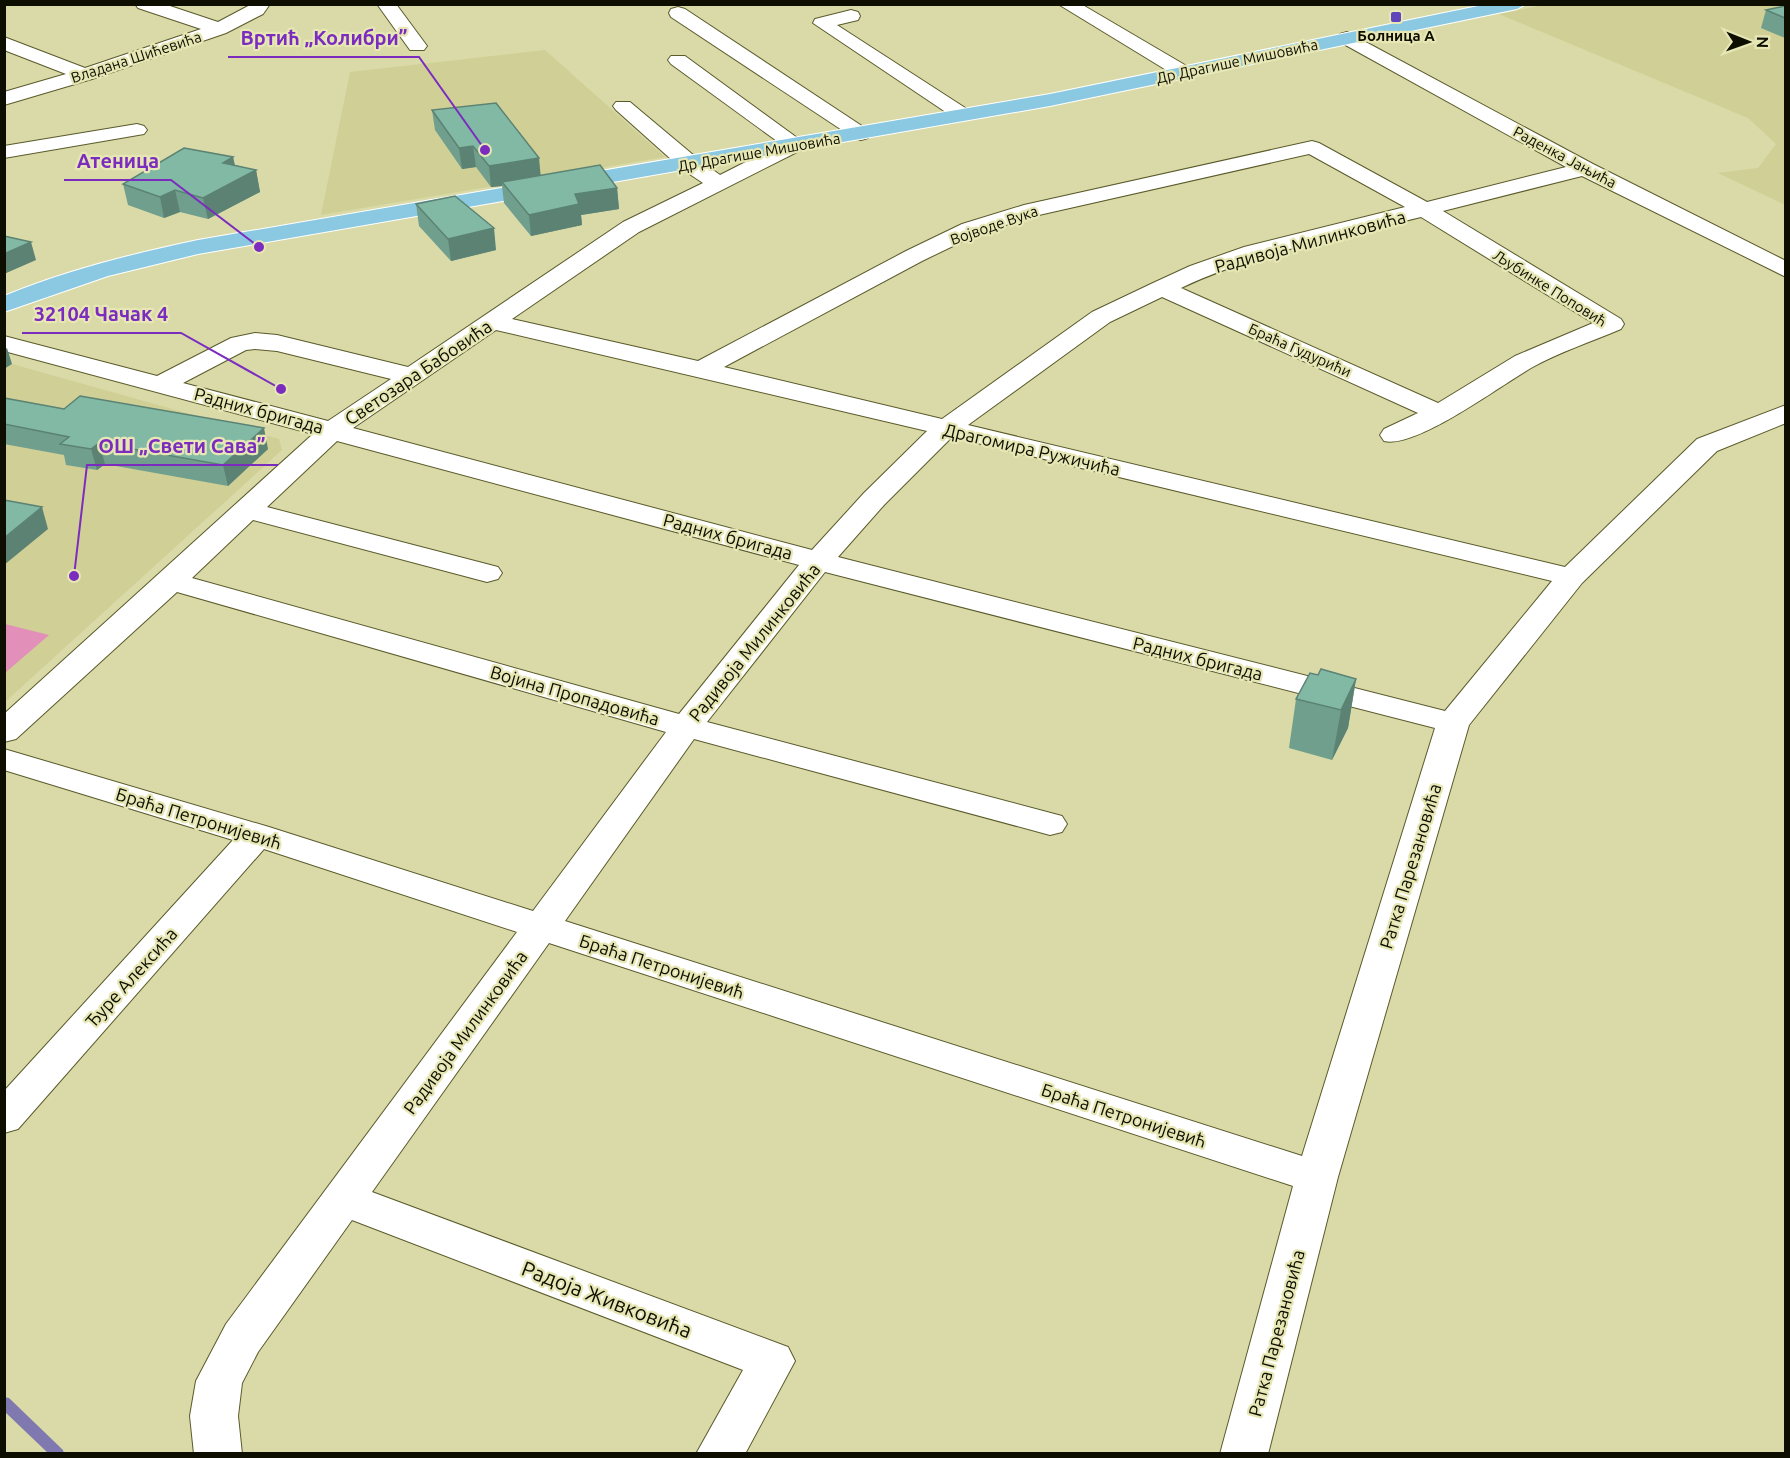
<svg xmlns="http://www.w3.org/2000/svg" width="1790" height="1458" font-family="Ubuntu,sans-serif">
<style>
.built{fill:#cfcf96}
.green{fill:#e28fb9}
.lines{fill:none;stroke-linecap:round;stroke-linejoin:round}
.stream{fill:#7f79af;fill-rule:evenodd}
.minor-casing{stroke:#5a5a2b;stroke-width:2}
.major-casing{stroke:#fff;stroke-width:2}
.minor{fill:#fff;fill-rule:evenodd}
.major{fill:#8bc9e2;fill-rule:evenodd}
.wall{fill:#709f8d}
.shaded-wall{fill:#5b8273}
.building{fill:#82b9a4;stroke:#5b8273;stroke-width:1.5}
.poi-dot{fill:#5f44bc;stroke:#e6e7b4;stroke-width:2}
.labels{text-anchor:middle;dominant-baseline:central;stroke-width:4.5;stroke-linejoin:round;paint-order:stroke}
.far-poi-label{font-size:15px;font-weight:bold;fill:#0e0e00;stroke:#e6e7b4}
.far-street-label{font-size:15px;fill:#0e0e00;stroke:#e6e7b4}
.street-label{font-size:18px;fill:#0e0e00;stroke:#e6e7b4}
.near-street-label{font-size:21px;fill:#0e0e00;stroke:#e6e7b4}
.leader{fill:none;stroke:#7b2cbf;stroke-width:2}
.callout-dot{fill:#7b2cbf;stroke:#e6e7b4;stroke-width:2}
.callout-label{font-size:20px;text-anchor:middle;font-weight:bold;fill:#7b2cbf;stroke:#e6e7b4;stroke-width:4.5;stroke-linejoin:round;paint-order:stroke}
</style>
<rect width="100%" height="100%" fill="#d9daa7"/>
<!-- built -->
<g class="built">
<polygon points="1548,4 1785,5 1785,205 1718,173 1758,168 1776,144 1748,118 1499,14"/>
<polygon points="545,50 665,157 321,215 350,72"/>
<polygon points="5,362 279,439 282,450 5,702"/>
</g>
<!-- green -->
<polygon class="green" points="5,624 49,635 5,673 4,624"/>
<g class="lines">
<!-- stream -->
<polygon class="stream" points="4,1397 9,1398 63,1450 64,1454 49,1454 4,1411"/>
<!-- minor casing -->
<g class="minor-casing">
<g id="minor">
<polygon points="135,4 164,4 218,22 252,4 270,4 263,14 226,33 92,79 4,105 4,92 66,74 4,50 4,37 85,68 201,29 138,8"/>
<polygon points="377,4 396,4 427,46 424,50 410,50"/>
<polygon points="1058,4 1081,4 1190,68 1193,72 1190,76 1176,76"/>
<polygon points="678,7 685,9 868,130 871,134 868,138 861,140 854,138 671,17 669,13 671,9"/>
<polygon points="851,10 858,12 860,16 858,20 837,25 970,111 973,115 970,119 956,119 813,23 815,19"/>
<path d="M1347,32L1593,164L1786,261V277L1582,176L1443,211L1621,319L1624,324L1621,329C1591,342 1559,352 1531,368C1501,385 1416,449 1384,441L1380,435L1384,429L1418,413L1162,297L1110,322L968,425L1565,567L1697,439L1786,405V423L1717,451L1582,583L1469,725L1338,1177L1268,1454H1220L1293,1186L549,943L372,1192L788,1347L795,1361L745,1454H696L743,1370L352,1220L258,1352L242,1383L238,1416L242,1454H194L190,1416L196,1381L226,1324L517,932L264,849L18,1129L4,1133V1091L233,840L4,770V749L269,827L533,911L666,732L177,592L16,739L4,742V714L313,434L4,351V336L157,376L231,338L255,333L277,335L408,367L623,222L703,183L682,169L616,110L613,106L616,102H630L698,159L720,175L781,144L671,64L668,60L671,56H685L807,145L803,149L639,232L512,319L698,361L906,251L962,224L1024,205L1312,141L1319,143L1427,202L1566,167L1340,42L1338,38L1340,34ZM1309,154L1405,207L1244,247L1190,266L1153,283L1092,312L942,419L724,367L922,261L978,234L1030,217ZM1421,217L1593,323L1515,356L1438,403L1181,288C1257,252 1340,237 1421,217ZM496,330L927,431L864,493L812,550L353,428ZM255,349L277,351L391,379L328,421L183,383L246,350ZM952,437L1552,581L1445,711L838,557L884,505ZM337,441L799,565L679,714L192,578L253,520L487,582L498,579L502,573L498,567L267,507ZM825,572L1435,728L1302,1156L565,921L694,739L1050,835L1062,832L1067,824L1062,816L707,722Z"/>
<polygon points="137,124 144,126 147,130 144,134 4,158 4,146"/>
</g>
</g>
<!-- major casing -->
<g class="major-casing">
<path id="major" d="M1488,4H1526L1517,9L1050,106L198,254L108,276L4,312V296C67,270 132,254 198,240L1050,94Z"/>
</g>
<!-- minor -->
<use href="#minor" class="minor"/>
<!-- major -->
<use href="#major" class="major"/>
</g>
<!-- wall -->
<g class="wall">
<polygon points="1785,6 1785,38 1761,28 1766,10"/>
<polygon points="432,110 541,175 617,188 619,209 581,215 582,225 531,236 504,203 502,186 491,187 476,167 462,169 435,130"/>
<polygon points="233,157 235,165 256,170 260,192 208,219 180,212 164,218 128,205 123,184"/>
<polygon points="416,204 496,250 451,261 419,226"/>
<polygon points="4,398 268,449 228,486 105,464 97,470 66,465 64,455 4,444"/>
<polygon points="1318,675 1356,679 1348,728 1332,760 1289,748 1296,699"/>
</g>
<!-- shaded-wall -->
<g class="shaded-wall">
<polygon points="473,146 476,167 462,169 459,148"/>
<polygon points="233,157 237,178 223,163"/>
<polygon points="539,158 541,179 502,182 502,186 491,187 489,166"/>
<polygon points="256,170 260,192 208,219 203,198"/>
<polygon points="617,188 619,209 581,215 582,225 531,236 529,215 575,194"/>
<polygon points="175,190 180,212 164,218 160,197"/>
<polygon points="494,228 496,250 451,261 448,239"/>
<polygon points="31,242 36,260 4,274 4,254"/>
<polygon points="7,348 12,364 4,369 4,350"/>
<polygon points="264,428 268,449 228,486 223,465"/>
<polygon points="99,443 105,464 97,470 91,449"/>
<polygon points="42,507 48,529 4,565 4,538"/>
<polygon points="1356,679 1348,728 1332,760 1341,710"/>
</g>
<!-- building -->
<g class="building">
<polygon points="1785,6 1785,18 1766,10"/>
<polygon points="496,103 539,158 489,166 473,146 459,148 432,110"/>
<polygon points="184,148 233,157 223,163 256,170 203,198 175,190 160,197 123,184"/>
<polygon points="600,165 617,188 575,194 579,204 529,215 502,182"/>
<polygon points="455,196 494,228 448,239 416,204"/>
<polygon points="4,236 31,242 4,254"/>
<polygon points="80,396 264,428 223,465 99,443 91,449 60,444 69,437 4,424 4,398 64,409"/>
<polygon points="4,500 42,507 4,538"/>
<polygon points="1321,669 1356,679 1341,710 1296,699 1310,673 1318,675"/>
</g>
<!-- markers -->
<rect class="poi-dot" x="1390" y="11" width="12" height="12" rx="3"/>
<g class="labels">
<!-- far-poi labels -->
<g class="far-poi-label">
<text x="1396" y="35">Болница А</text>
</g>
<!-- far-street labels -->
<g class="far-street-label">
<text transform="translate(136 57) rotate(-18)">Владана Шићевића</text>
<text transform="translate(1237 61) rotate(-12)">Др Драгише Мишовића</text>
<text transform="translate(759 152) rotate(-10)">Др Драгише Мишовића</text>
<text transform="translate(1565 157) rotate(28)">Раденка Јањића</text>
<text transform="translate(994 225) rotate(-19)">Војводе Вука</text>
<text transform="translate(1550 288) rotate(32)">Љубинке Поповић</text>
<text transform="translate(1300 350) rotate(24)">Браћа Гудурићи</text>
</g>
<!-- street labels -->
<g class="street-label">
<text transform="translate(1310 241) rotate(-15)">Радивоја Милинковића</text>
<text transform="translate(418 372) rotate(-34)">Светозара Бабовића</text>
<text transform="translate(259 410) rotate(15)">Радних бригада</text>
<text transform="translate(1032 449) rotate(13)">Драгомира Ружичића</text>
<text transform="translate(728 536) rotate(15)">Радних бригада</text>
<text transform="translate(754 642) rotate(-51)">Радивоја Милинковића</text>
<text transform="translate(1198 658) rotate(14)">Радних бригада</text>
<text transform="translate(575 695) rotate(16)">Војина Пропадовића</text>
<text transform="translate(199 818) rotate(17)">Браћа Петронијевић</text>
<text transform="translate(1410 866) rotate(-73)">Ратка Парезановића</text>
<text transform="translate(662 966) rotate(18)">Браћа Петронијевић</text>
<text transform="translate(131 977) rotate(-48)">Ђуре Алексића</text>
<text transform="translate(465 1032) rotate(-54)">Радивоја Милинковића</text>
<text transform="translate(1124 1115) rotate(18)">Браћа Петронијевић</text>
<text transform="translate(1276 1333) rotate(-75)">Ратка Парезановића</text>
</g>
<!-- near-street labels -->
<g class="near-street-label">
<text transform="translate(607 1299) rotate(21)">Радоја Живковића</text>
</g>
</g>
<!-- callouts -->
<path class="leader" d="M485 150L419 57H228M259 247L171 180H64M281 389L181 333H22M74 576L87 465H278"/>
<g class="callout-dot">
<circle cx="485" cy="150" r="6"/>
<circle cx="259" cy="247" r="6"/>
<circle cx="281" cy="389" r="6"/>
<circle cx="74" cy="576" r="6"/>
</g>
<g class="callout-label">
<text x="324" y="45">Вртић „Колибри”</text>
<text x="118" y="168">Атеница</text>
<text x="101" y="321">32104 Чачак 4</text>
<text x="182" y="453">ОШ „Свети Сава”</text>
</g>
<!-- border -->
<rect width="1790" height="1458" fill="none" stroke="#0e0e00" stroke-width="12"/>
<!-- north arrow -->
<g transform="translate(1748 42) rotate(91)" stroke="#e6e7b4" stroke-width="4.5" paint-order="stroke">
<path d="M0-4.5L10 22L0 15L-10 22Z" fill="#0e0e00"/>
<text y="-9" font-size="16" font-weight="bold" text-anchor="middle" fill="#0e0e00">N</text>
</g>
</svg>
